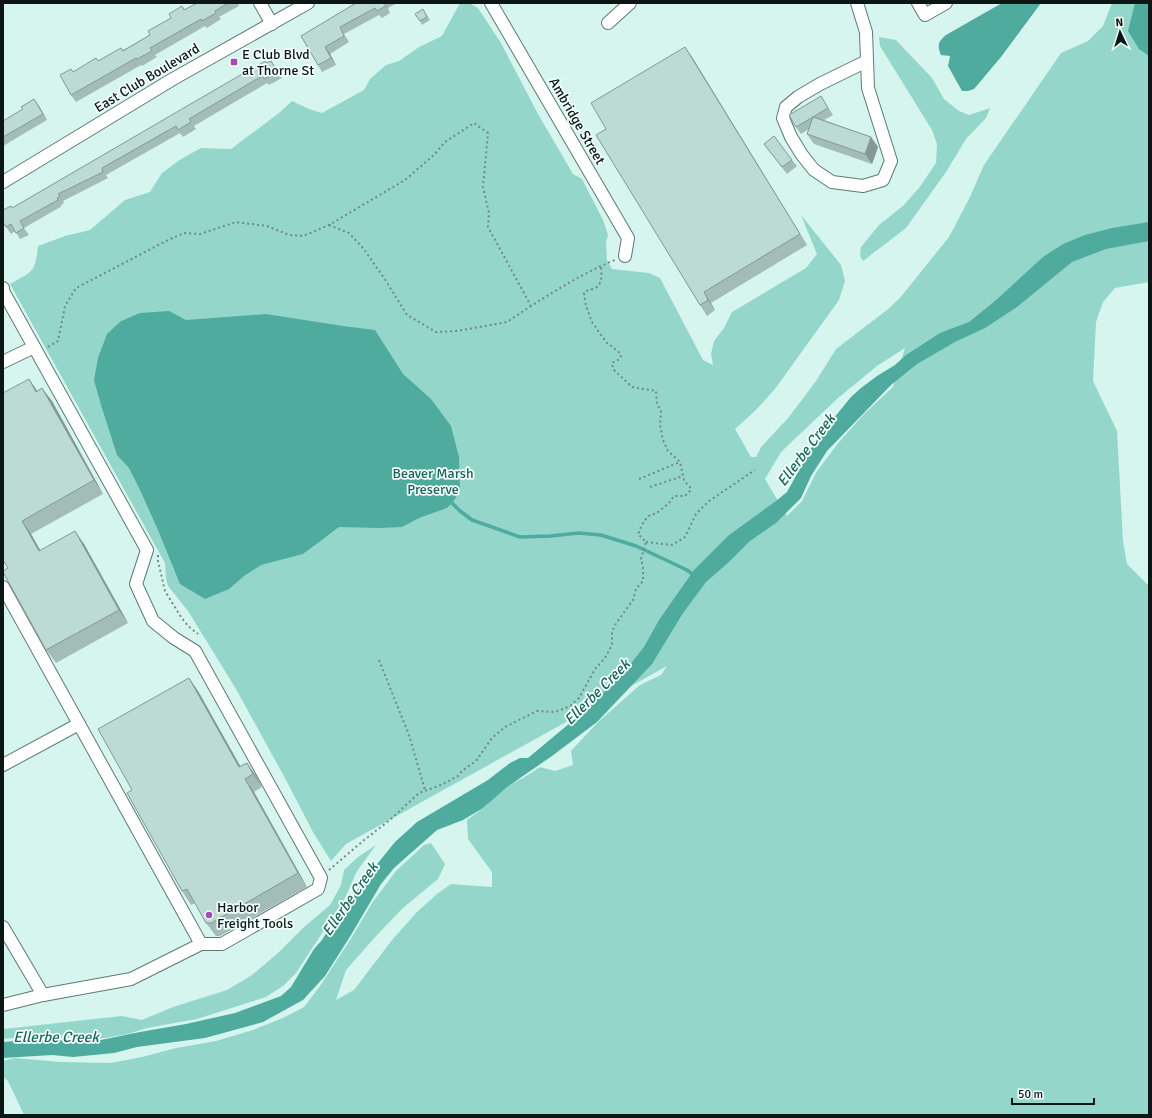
<svg xmlns="http://www.w3.org/2000/svg" width="1152" height="1118" font-family="Signika,sans-serif">
<style>
.green{fill:#95d6cb;fill-rule:evenodd}
.water{fill:#4eab9d}
.lines{fill:none;stroke-linecap:round;stroke-linejoin:round}
.stream{stroke:#4eab9d;stroke-width:3.5}
.minor-casing{stroke:#5e7a74;stroke-width:14}
.path{stroke:#728883;stroke-width:2;stroke-dasharray:2 3;stroke-linecap:butt}
.minor{stroke:#fff;stroke-width:12}
.wall{fill:#a3bcb7}
.shaded-wall{fill:#849995}
.building{fill:#bddbd5;stroke:#849995}
.poi-dot{fill:#a64bb6;stroke:#f2fefb;stroke-width:1.5}
.labels{text-anchor:middle;dominant-baseline:central;stroke-width:3.5;stroke-linejoin:round;paint-order:stroke}
.poi-label{font-size:14px;fill:#0c1715;stroke:#f2fefb;text-anchor:start}
.street-label{font-size:14px;fill:#0c1715;stroke:#f2fefb}
.park-label{font-size:14px;fill:#19645a;stroke:#f2fefb}
.water-label{font-size:15px;font-style:italic;fill:#1b655b;stroke:#f2fefb}
</style>
<rect width="100%" height="100%" fill="#d6f5ef"/>
<!-- green -->
<g class="green">
<path d="M460,3H469L478,8L501,43L538,114L573,174L582,179L603,220L608,235L606,242L607,260L612,269L649,273L660,278L703,360L713,365L711,354L714,341L724,328L732,312L806,268L817,254L801,215L841,265L845,281L839,300L775,389L756,410L735,429L751,457H756L761,447L789,417L816,381L836,349L887,310L900,298L949,237L969,199L984,165L1061,53L1088,41L1103,26L1112,3H1149V282L1115,288L1103,302L1096,322L1093,381L1117,431L1123,541L1127,564L1149,586V1115H24L8,1081L3,1077V1061L15,1058L61,1062L111,1063L142,1057L176,1048L216,1041L253,1030L283,1018L304,1007L320,986L352,937L372,903L396,871L424,845L431,843L445,864L438,879L403,908L377,935L346,970L336,1000L354,990L392,940L417,912L437,894L451,884L492,887V872L468,839L467,820L487,805L497,790L523,778L540,767L555,771L573,765L571,751L598,722L640,685L661,675L667,666L346,844L331,861L313,832L286,780L236,689L188,611L168,586L166,578L165,563L10,284C33,271 35,273 38,246L65,236L90,230L125,200L150,192L162,173L181,159L201,148L231,149L279,113L292,101L309,109L322,113L364,90L370,79L386,65L399,61L419,47L442,36ZM905,348L893,387L864,414L839,442L817,471L802,501L787,516L765,479L781,452L838,398L877,366Z"/>
<polygon points="879,37 896,40 932,78 944,99 959,111 969,115 990,108 986,118 966,139 946,172 906,228 863,261 860,256 861,247 879,225 904,205 919,188 936,163 937,144 932,130 880,46"/>
<polygon points="376,845 357,871 345,898 296,973 283,986 266,997 197,1019 147,1028 128,1034 105,1038 25,1037 3,1039 3,1029 122,1016 142,1020 173,1007 227,990 252,975 277,954 303,928 330,905 341,885 344,870 358,857"/>
</g>
<!-- water -->
<g class="water">
<path d="M1002,3H1041L1001,57L974,89L968,91H962L948,66L950,56L941,55C937,45 938,42 946,35Z"/>
<polygon points="1135,3 1149,3 1149,56 1139,49 1128,31"/>
<polygon points="1149,222 1149,241 1106,249 1072,262 1017,307 985,328 955,342 917,364 891,385 827,451 811,476 801,498 776,523 750,541 730,561 706,582 683,613 652,664 597,722 552,756 507,787 483,808 463,820 437,830 394,868 381,884 351,935 325,976 303,1000 263,1022 205,1038 137,1047 114,1053 73,1057 52,1055 3,1058 3,1042 30,1040 96,1041 140,1032 186,1024 235,1013 281,996 291,987 314,949 322,940 330,927 341,917 361,884 395,842 417,822 488,780 510,763 520,758 528,758 582,713 621,676 644,647 659,620 694,570 729,535 776,501 787,492 813,445 824,430 851,397 861,388 877,376 895,365 906,355 940,333 969,322 995,301 1043,257 1063,244 1085,235 1112,228"/>
<polygon points="169,311 186,320 266,314 343,326 375,330 403,374 431,399 451,426 459,457 460,491 453,502 447,508 419,518 402,527 379,528 339,527 303,554 261,565 244,576 229,589 205,599 180,584 158,530 141,492 129,468 117,455 101,405 94,380 98,358 107,334 121,321 140,313"/>
</g>
<g class="lines">
<!-- stream -->
<polyline class="stream" points="449,500 460,511 472,520 520,537 550,536 579,533 601,535 636,546 687,570 695,576"/>
<!-- minor casing -->
<g class="minor-casing">
<g id="minor">
<polyline points="260,3 272,24"/>
<polyline points="491,3 628,238 625,256"/>
<polyline points="857,3 866,32 868,88 891,161 883,180 863,186 832,182 814,170 802,155 791,137 783,118 786,107 798,97 820,84 867,61"/>
<polyline points="918,3 925,15 946,3"/>
<polyline points="608,23 630,3"/>
<polyline points="3,182 173,79 308,3"/>
<polyline points="3,288 3,291 147,550 136,584 153,621 174,638 195,651 321,878 318,889 222,944 201,944"/>
<polyline points="3,362 34,347"/>
<polyline points="3,587 201,944 131,979 43,995 3,1005"/>
<polyline points="3,765 79,724"/>
<polyline points="3,927 43,995"/>
</g>
</g>
<!-- path -->
<g class="path">
<polyline points="329,225 349,233 363,248 384,278 407,315 436,332 457,331 507,322 531,306"/>
<path d="M48,347L58,341L65,306L76,288L170,239L182,234L183,233L200,234L236,222L267,226L289,235L303,236L329,225L405,180L434,155L445,142L474,123L488,133L483,187L489,213L488,227L531,306C558,289 585,272 615,260"/>
<polyline points="639,479 680,462"/>
<polyline points="650,487 683,476"/>
<polyline points="646,542 672,545 685,537 696,514 709,501 755,470"/>
<polyline points="158,555 158,561 165,591 181,617 188,626 198,634"/>
<polyline points="379,660 409,735 425,790"/>
<path d="M329,870L363,841L391,819L419,793L441,785L458,776L462,771L476,761L492,738L505,727L537,711L554,712L563,709L570,706L579,698L595,669L605,658L612,645V632L615,625L633,600L636,589L643,581V567L641,559L646,542L638,534L644,521L650,515L657,513L669,503L674,496H685L691,490L690,487L687,484L684,480L680,462L668,451L663,440L660,425L661,411L657,404L656,391L632,387L613,369L612,363L620,359L621,356L620,353L606,342L592,322L586,306L584,293C587,290 589,290 593,289C604,285 601,274 601,265"/>
</g>
<!-- minor -->
<use href="#minor" class="minor"/>
</g>
<!-- wall -->
<g class="wall">
<polygon points="197,3 238,3 239,6 219,17 221,19 207,28 205,26 155,55 157,57 142,66 141,65 76,102 71,95 73,72 123,50 150,35 171,18 182,6 185,10"/>
<polygon points="356,3 397,3 388,8 390,13 382,18 379,15 344,34 349,42 330,54 336,65 322,72 318,65 301,36"/>
<polygon points="423,9 430,20 422,25 420,21"/>
<polygon points="692,57 807,245 711,303 715,310 707,316 700,305 606,129"/>
<polygon points="266,63 276,67 282,78 269,85 267,83 194,126 196,129 183,137 180,133 106,175 108,178 63,201 64,203 61,205 62,206 24,228 29,235 20,239 15,231 11,234 6,227 13,208 249,71"/>
<polygon points="821,96 833,115 824,120 871,137 878,147 872,164 814,144 807,134 809,129 801,134 796,127"/>
<polygon points="39,106 47,120 3,146 3,121"/>
<polygon points="764,144 792,160 797,166 787,174"/>
<polygon points="29,379 37,391 52,401 103,494 31,534 40,550 84,544 128,623 56,663 46,650 8,568"/>
<polygon points="189,678 198,691 240,766 247,763 256,776 262,787 254,792 307,887 220,936 216,936 206,923 195,903 191,905 182,891 132,790"/>
</g>
<!-- shaded-wall -->
<g class="shaded-wall">
<polygon points="325,47 330,54 336,65 331,58"/>
<polygon points="685,47 692,57 807,245 800,234"/>
<polygon points="34,99 39,106 47,120 43,114"/>
<polygon points="871,137 878,147 872,164 865,154"/>
<polygon points="704,292 711,303 715,310 708,300"/>
<polygon points="29,379 38,392 36,392"/>
<polygon points="42,388 52,401 103,494 94,480"/>
<polygon points="22,521 31,534 48,564 39,551"/>
<polygon points="75,531 84,544 128,623 119,610"/>
<polygon points="189,678 198,691 247,778 239,767"/>
<polygon points="247,763 256,776 262,787 253,774"/>
<polygon points="245,779 254,792 307,887 298,873"/>
</g>
<!-- building -->
<g class="building">
<polygon points="197,3 228,3 215,11 216,13 202,21 201,19 150,48 152,51 137,59 136,58 71,95 60,75 71,69 73,72 96,58 98,61 121,48 123,51 150,35 148,31 171,18 169,14 182,6 184,10"/>
<polygon points="356,3 384,3 386,6 377,11 375,8 340,27 344,36 325,47 331,58 318,65 301,36"/>
<polygon points="423,9 427,17 420,21 415,14"/>
<polygon points="685,47 800,234 704,292 708,300 700,305 596,135 606,129 591,103"/>
<polygon points="265,61 266,63 271,61 277,71 264,79 262,76 189,119 191,122 178,130 176,126 102,168 103,172 58,194 60,196 57,198 58,200 20,221 24,228 16,233 11,224 6,227 3,222 3,210 11,206 12,208 249,70 249,71"/>
<polygon points="821,96 828,108 796,127 789,115"/>
<polygon points="34,99 43,114 3,137 3,121 23,109 21,107"/>
<polygon points="813,117 871,137 865,154 807,134"/>
<polygon points="774,136 792,160 782,167 764,144"/>
<polygon points="29,379 36,392 42,388 94,480 22,521 39,551 75,531 119,610 46,650 3,572 3,571 8,568 3,560 3,393"/>
<polygon points="189,678 239,767 247,763 253,774 245,779 298,873 211,923 206,923 187,889 182,891 127,793 132,790 98,729"/>
</g>
<!-- markers -->
<g class="poi-dot">
<rect x="230" y="58" width="8" height="8" rx="2"/>
<circle cx="209" cy="915" r="4"/>
</g>
<g class="labels">
<!-- poi labels -->
<g class="poi-label">
<text x="242" y="54">E Club Blvd<tspan x="242" dy="16">at Thorne St</tspan></text>
<text x="217" y="907">Harbor<tspan x="217" dy="16">Freight Tools</tspan></text>
</g>
<!-- street labels -->
<g class="street-label">
<text transform="translate(147 78) rotate(-31)">East Club Boulevard</text>
<text transform="translate(577 121) rotate(60)">Ambridge Street</text>
</g>
<!-- park labels -->
<g class="park-label">
<text x="433" y="473">Beaver Marsh<tspan x="433" dy="16">Preserve</tspan></text>
</g>
<!-- water labels -->
<g class="water-label">
<text transform="translate(806 450) rotate(-53)">Ellerbe Creek</text>
<text transform="translate(597 692) rotate(-45)">Ellerbe Creek</text>
<text transform="translate(350 899) rotate(-55)">Ellerbe Creek</text>
<text x="56" y="1037">Ellerbe Creek</text>
</g>
</g>
<!-- border -->
<rect width="1152" height="1118" fill="none" stroke="#0c1715" stroke-width="8"/>
<!-- north arrow -->
<g transform="translate(1120 32) rotate(356)" stroke="#f2fefb" stroke-width="3" paint-order="stroke">
<path d="M0-3L7 15L0 10L-7 15Z" fill="#0c1715"/>
<text y="-6" font-size="11" font-weight="bold" text-anchor="middle" fill="#0c1715">N</text>
</g>
<!-- scale -->
<path d="M1012 1098v6h82v-6" fill="none" stroke="#0c1715" stroke-width="2"/>
<text x="1018" y="1098" font-size="12" fill="#0c1715" stroke="#f2fefb" stroke-width="3" paint-order="stroke">50 m</text>
</svg>
